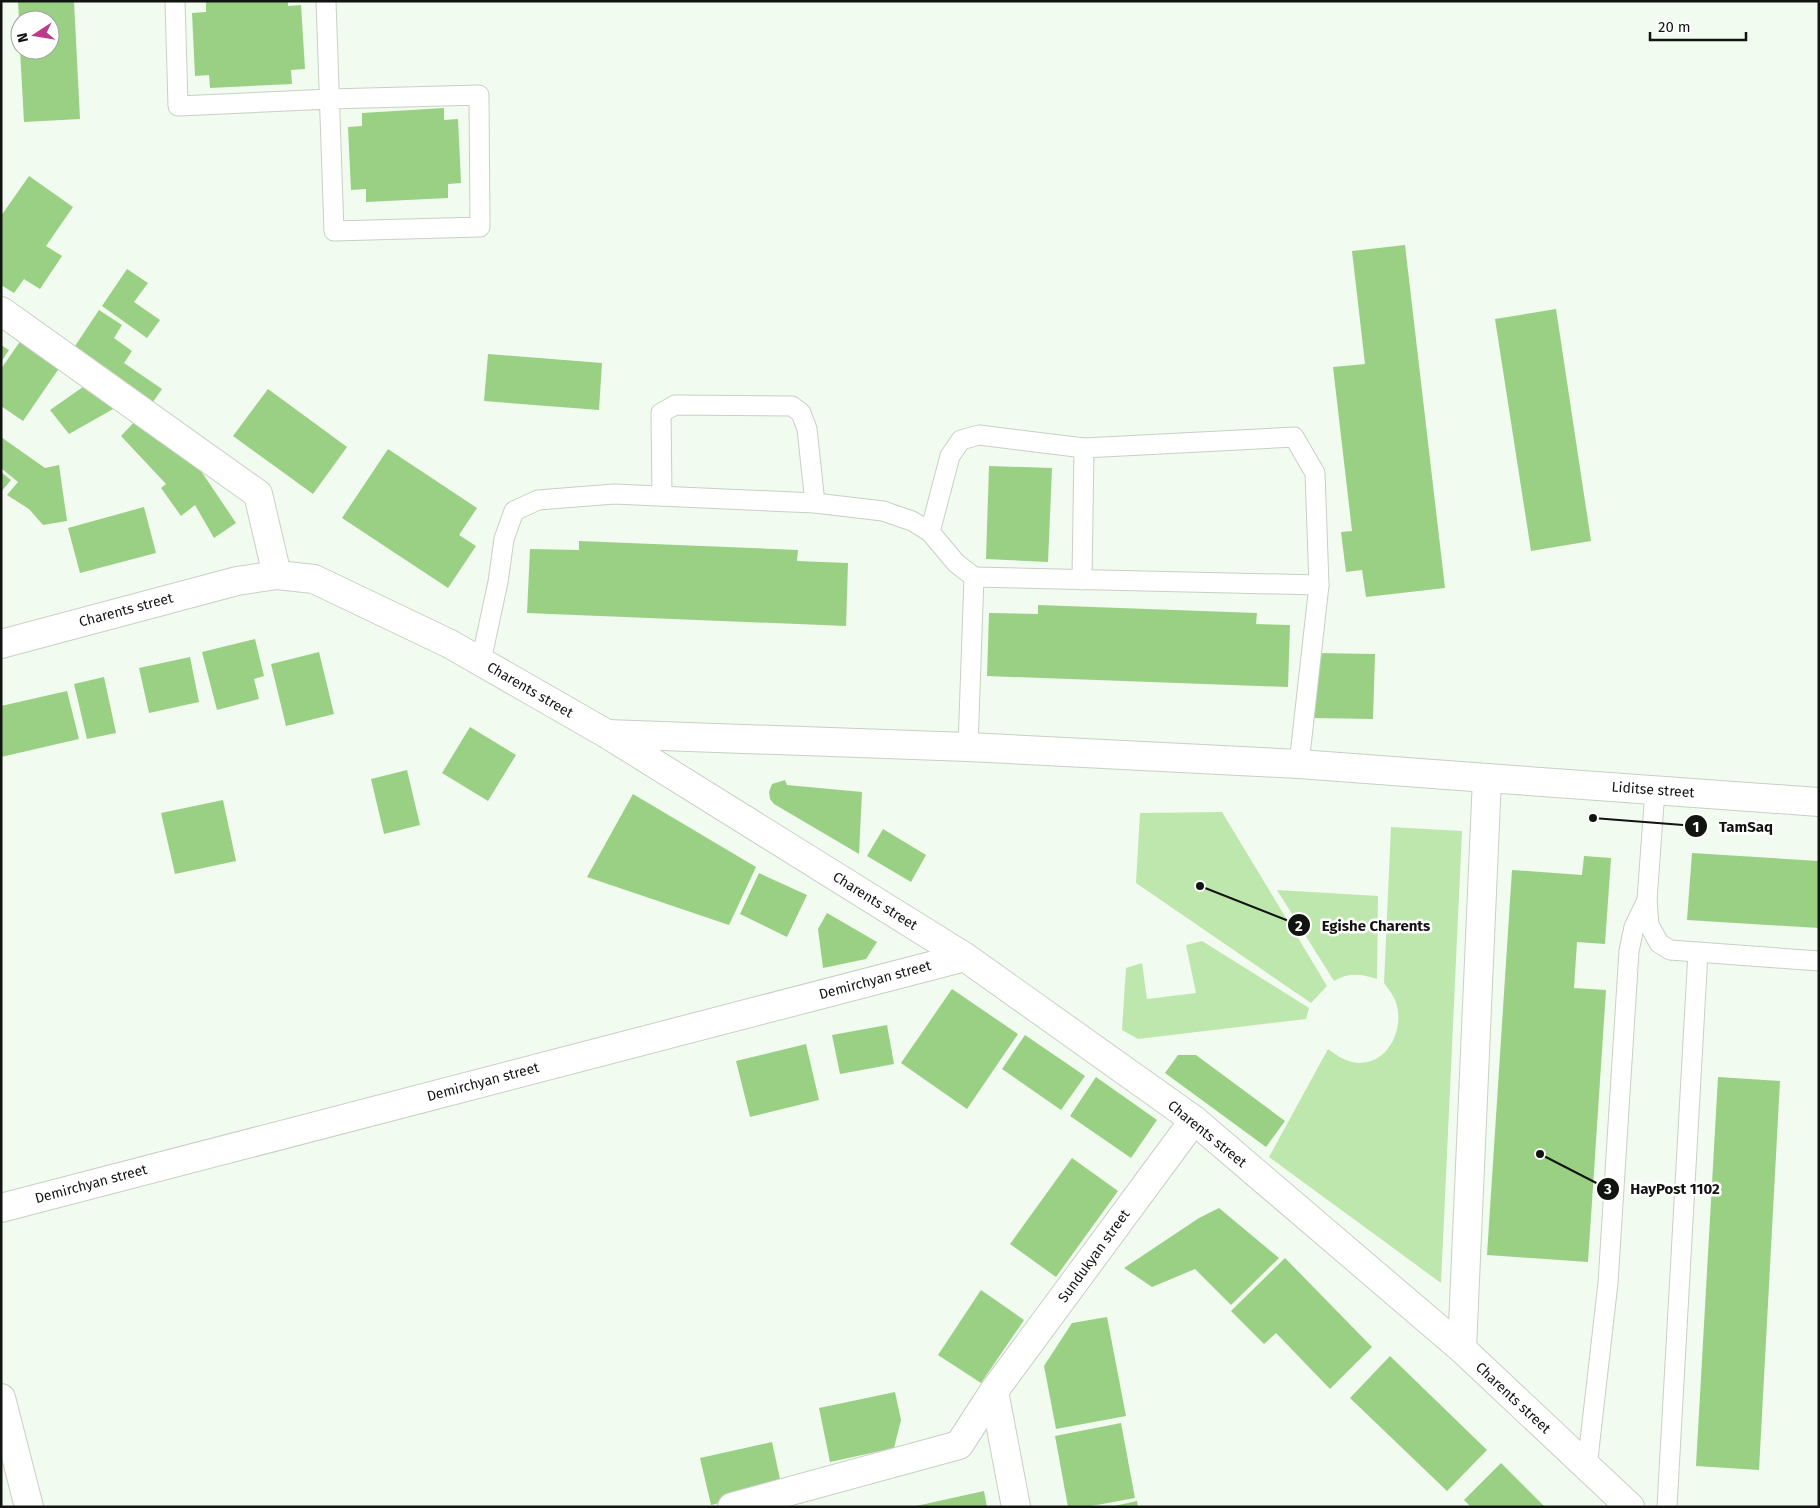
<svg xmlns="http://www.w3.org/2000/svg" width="1820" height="1508" font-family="'Fira Sans',sans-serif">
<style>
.green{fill:#bee7ad}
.building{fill:#9ad083}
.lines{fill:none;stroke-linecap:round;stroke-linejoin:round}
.service-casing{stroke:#c8d0c5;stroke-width:21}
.minor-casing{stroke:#c8d0c5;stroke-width:30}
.secondary-casing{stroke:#c8d0c5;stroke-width:30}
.service{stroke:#fff;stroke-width:19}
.minor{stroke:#fff;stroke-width:28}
.secondary{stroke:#fff;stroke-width:28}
.labels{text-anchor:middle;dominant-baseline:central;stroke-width:5;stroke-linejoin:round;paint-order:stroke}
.street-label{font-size:14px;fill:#111410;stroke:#fff}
.leader{fill:none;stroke:#111410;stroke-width:2}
.callout-dot{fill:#111410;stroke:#fff;stroke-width:2}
.mark-label{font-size:15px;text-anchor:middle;font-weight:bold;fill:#fff}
.callout-label{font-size:15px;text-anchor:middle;font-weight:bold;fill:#111410;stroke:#fff;stroke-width:5;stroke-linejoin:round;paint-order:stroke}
</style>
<rect width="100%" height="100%" fill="#f2fbef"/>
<!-- green -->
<g class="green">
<polygon points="1222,812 1327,986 1311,1003 1136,883 1140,813"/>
<path d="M1391,827L1462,831L1441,1283L1269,1157L1328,1049C1335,1054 1343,1060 1352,1062C1384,1069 1404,1034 1397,1006C1395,997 1389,990 1384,983Z"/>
<path d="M1277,890L1378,896L1377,979C1362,974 1348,972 1334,981Z"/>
<polygon points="1202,941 1309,1008 1306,1019 1138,1039 1122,1030 1126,968 1142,963 1147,999 1196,993 1186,945"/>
</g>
<!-- building -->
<g class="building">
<polygon points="18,1 74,1 80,119 24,122 20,50 50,50 50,20 19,20"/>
<polygon points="206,1 288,1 288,6 301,5 305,69 291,70 292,84 210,88 209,75 195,76 192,13 206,12"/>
<polygon points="444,108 444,120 458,119 461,183 448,184 448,198 366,202 366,189 351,190 348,127 362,126 362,113"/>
<polygon points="29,176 73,207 46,246 62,256 40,289 24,279 14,293 1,285 1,216"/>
<polygon points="1405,245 1445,588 1366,597 1362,570 1346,572 1341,532 1352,531 1333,367 1365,364 1352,251"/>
<polygon points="127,269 148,283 134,302 160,320 147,338 102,306"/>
<polygon points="1556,309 1591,541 1531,551 1495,319"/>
<polygon points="99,310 122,325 114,338 132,351 124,363 162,389 153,402 73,349"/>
<polygon points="21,340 60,367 23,421 1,406 1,369"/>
<polygon points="1,345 9,350 1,362"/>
<polygon points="488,354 602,363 599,410 484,401"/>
<polygon points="93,380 122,404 69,434 50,410"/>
<polygon points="268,389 347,447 313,494 233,436"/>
<polygon points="141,415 199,468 236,523 214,538 195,505 181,516 161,488 166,484 121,436"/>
<polygon points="1,437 45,468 59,465 67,521 43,525 29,509 7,495 18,482 1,468"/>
<polygon points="388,449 477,508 459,535 476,546 448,588 342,518"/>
<polygon points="989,466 1052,468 1048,562 986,559"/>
<polygon points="1,472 11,480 1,492"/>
<polygon points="144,507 156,553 80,573 68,528"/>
<polygon points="579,541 798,550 797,561 848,563 846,626 527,613 530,549 579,550"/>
<polygon points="1038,605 1257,613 1256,624 1290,625 1288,687 987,676 989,613 1038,614"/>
<polygon points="255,639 264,676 254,679 259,699 217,710 202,652"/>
<polygon points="319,652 334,714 286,726 271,664"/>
<polygon points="1314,653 1375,654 1373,719 1312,718"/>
<polygon points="190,657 199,702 149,713 139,668"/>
<polygon points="104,677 116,733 87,739 74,684"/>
<polygon points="67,691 79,739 1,757 1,706"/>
<polygon points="470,727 516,755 488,801 442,773"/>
<polygon points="407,770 420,825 384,834 371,779"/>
<polygon points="785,780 787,785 862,792 859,854 774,804 770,799 769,792 772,784"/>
<polygon points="633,794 756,867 729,925 587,877"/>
<polygon points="223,800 236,861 175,874 161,813"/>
<polygon points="883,829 926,855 911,882 867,856"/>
<polygon points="1692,853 1819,861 1819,928 1687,920"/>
<polygon points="1584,856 1611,858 1605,944 1577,942 1574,988 1606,990 1588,1262 1487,1255 1512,870 1582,875"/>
<polygon points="759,873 807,895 787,937 740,914"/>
<polygon points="827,913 877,942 866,959 823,968 818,929"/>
<polygon points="952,989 1018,1034 967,1109 901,1063"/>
<polygon points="887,1025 894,1064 840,1074 832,1035"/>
<polygon points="1025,1035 1085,1076 1061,1110 1002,1069"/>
<polygon points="806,1044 819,1100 750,1117 736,1061"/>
<polygon points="1178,1055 1196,1055 1285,1121 1266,1147 1165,1073"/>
<polygon points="1096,1077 1157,1120 1131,1158 1070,1116"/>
<polygon points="1718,1077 1780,1081 1759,1470 1696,1466"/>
<polygon points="1072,1158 1118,1191 1056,1277 1010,1244"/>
<polygon points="1219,1208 1279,1258 1231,1305 1195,1269 1152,1287 1124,1268 1199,1218"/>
<polygon points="1285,1258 1372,1347 1330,1389 1276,1333 1264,1344 1231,1311"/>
<polygon points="981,1290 1024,1320 981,1383 938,1355"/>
<polygon points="1107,1317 1126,1416 1056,1429 1044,1366 1072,1323"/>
<polygon points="1390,1356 1487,1450 1447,1491 1350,1398"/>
<polygon points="895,1392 901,1420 894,1448 830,1462 819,1408"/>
<polygon points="1121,1423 1135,1498 1086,1507 1068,1507 1055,1436"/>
<polygon points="772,1442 782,1488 711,1505 700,1458"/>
<polygon points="1501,1463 1545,1507 1471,1507 1464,1500"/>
<polygon points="984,1491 987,1507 916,1507 916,1506"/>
<polygon points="1137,1501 1138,1507 1114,1507 1114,1506"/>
</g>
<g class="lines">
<!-- service casing -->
<g class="service-casing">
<g id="service">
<polyline points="175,1 178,106 330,99 479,95 480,227 334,231 326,1"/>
<polyline points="662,496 661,413 675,405 792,406 801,413 807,429 815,503"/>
<polyline points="930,532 950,456 961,440 979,435 1084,448"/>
<polyline points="1082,580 1084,448 1294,437 1315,473 1319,585 1299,764"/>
<polyline points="481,661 498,582 504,539 514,511 538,500 614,494 815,503 883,511 912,521 930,532 956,563 974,577"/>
<polyline points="968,747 974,577 1319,585"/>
<polyline points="1655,790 1647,900 1649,925 1659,943 1670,950 1819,961"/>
<polyline points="1587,1467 1608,1283 1629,951 1634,927 1647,900"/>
<polyline points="1667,1507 1698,952"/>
</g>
</g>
<!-- minor casing -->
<g class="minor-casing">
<g id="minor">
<polyline points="1,311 258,494 277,575"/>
<polyline points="607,734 968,747 1299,764 1487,778 1462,1349"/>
<polyline points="1487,778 1819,802"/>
<polyline points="1,1208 965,957"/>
<polyline points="994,1391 1016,1507"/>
<polyline points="1,1398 29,1507"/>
<polyline points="732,1507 959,1445 994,1391 1194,1120"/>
</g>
</g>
<!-- secondary casing -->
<g class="secondary-casing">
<polyline id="secondary" points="1,644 237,581 277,575 314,579 450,644 607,734 965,957 1194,1120 1462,1349 1630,1507"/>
</g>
<!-- service -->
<use href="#service" class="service"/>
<!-- minor -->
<use href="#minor" class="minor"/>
<!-- secondary -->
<use href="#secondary" class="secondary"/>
</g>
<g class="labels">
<!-- street labels -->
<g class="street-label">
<text transform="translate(126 610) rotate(-15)">Charents street</text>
<text transform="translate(530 690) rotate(30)">Charents street</text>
<text transform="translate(1653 790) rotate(4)">Liditse street</text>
<text transform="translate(875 901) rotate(32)">Charents street</text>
<text transform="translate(875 980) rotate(-15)">Demirchyan street</text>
<text transform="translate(483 1082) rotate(-15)">Demirchyan street</text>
<text transform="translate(1207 1134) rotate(39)">Charents street</text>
<text transform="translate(91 1184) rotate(-15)">Demirchyan street</text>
<text transform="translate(1094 1256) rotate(-54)">Sundukyan street</text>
<text transform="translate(1513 1398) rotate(43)">Charents street</text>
</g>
</g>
<!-- callouts -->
<path class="leader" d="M1593 818L1696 826M1200 886L1299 925M1540 1154L1608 1189"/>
<g class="callout-dot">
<circle cx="1593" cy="818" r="5"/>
<circle cx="1200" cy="886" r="5"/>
<circle cx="1540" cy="1154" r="5"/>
<circle cx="1696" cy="826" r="12"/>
<circle cx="1299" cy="925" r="12"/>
<circle cx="1608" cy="1189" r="12"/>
</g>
<g class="mark-label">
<text x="1696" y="832">1</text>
<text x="1299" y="931">2</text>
<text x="1608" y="1194">3</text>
</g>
<g class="callout-label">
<text x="1746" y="832">TamSaq</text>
<text x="1376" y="931">Egishe Charents</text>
<text x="1675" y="1194">HayPost 1102</text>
</g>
<!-- border -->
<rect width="1820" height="1508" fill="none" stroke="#111410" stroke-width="5"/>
<!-- north arrow -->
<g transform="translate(35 35) rotate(258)"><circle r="24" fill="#ffffff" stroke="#a0a19f"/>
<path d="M0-4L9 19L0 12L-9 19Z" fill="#ba3c8a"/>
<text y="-8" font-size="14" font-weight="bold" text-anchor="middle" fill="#111410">N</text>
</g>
<!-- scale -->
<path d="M1650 32v8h96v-8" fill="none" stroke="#111410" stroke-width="2.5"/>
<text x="1658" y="32" font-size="15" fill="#111410" stroke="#ffffff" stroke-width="4" paint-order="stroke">20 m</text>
</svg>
